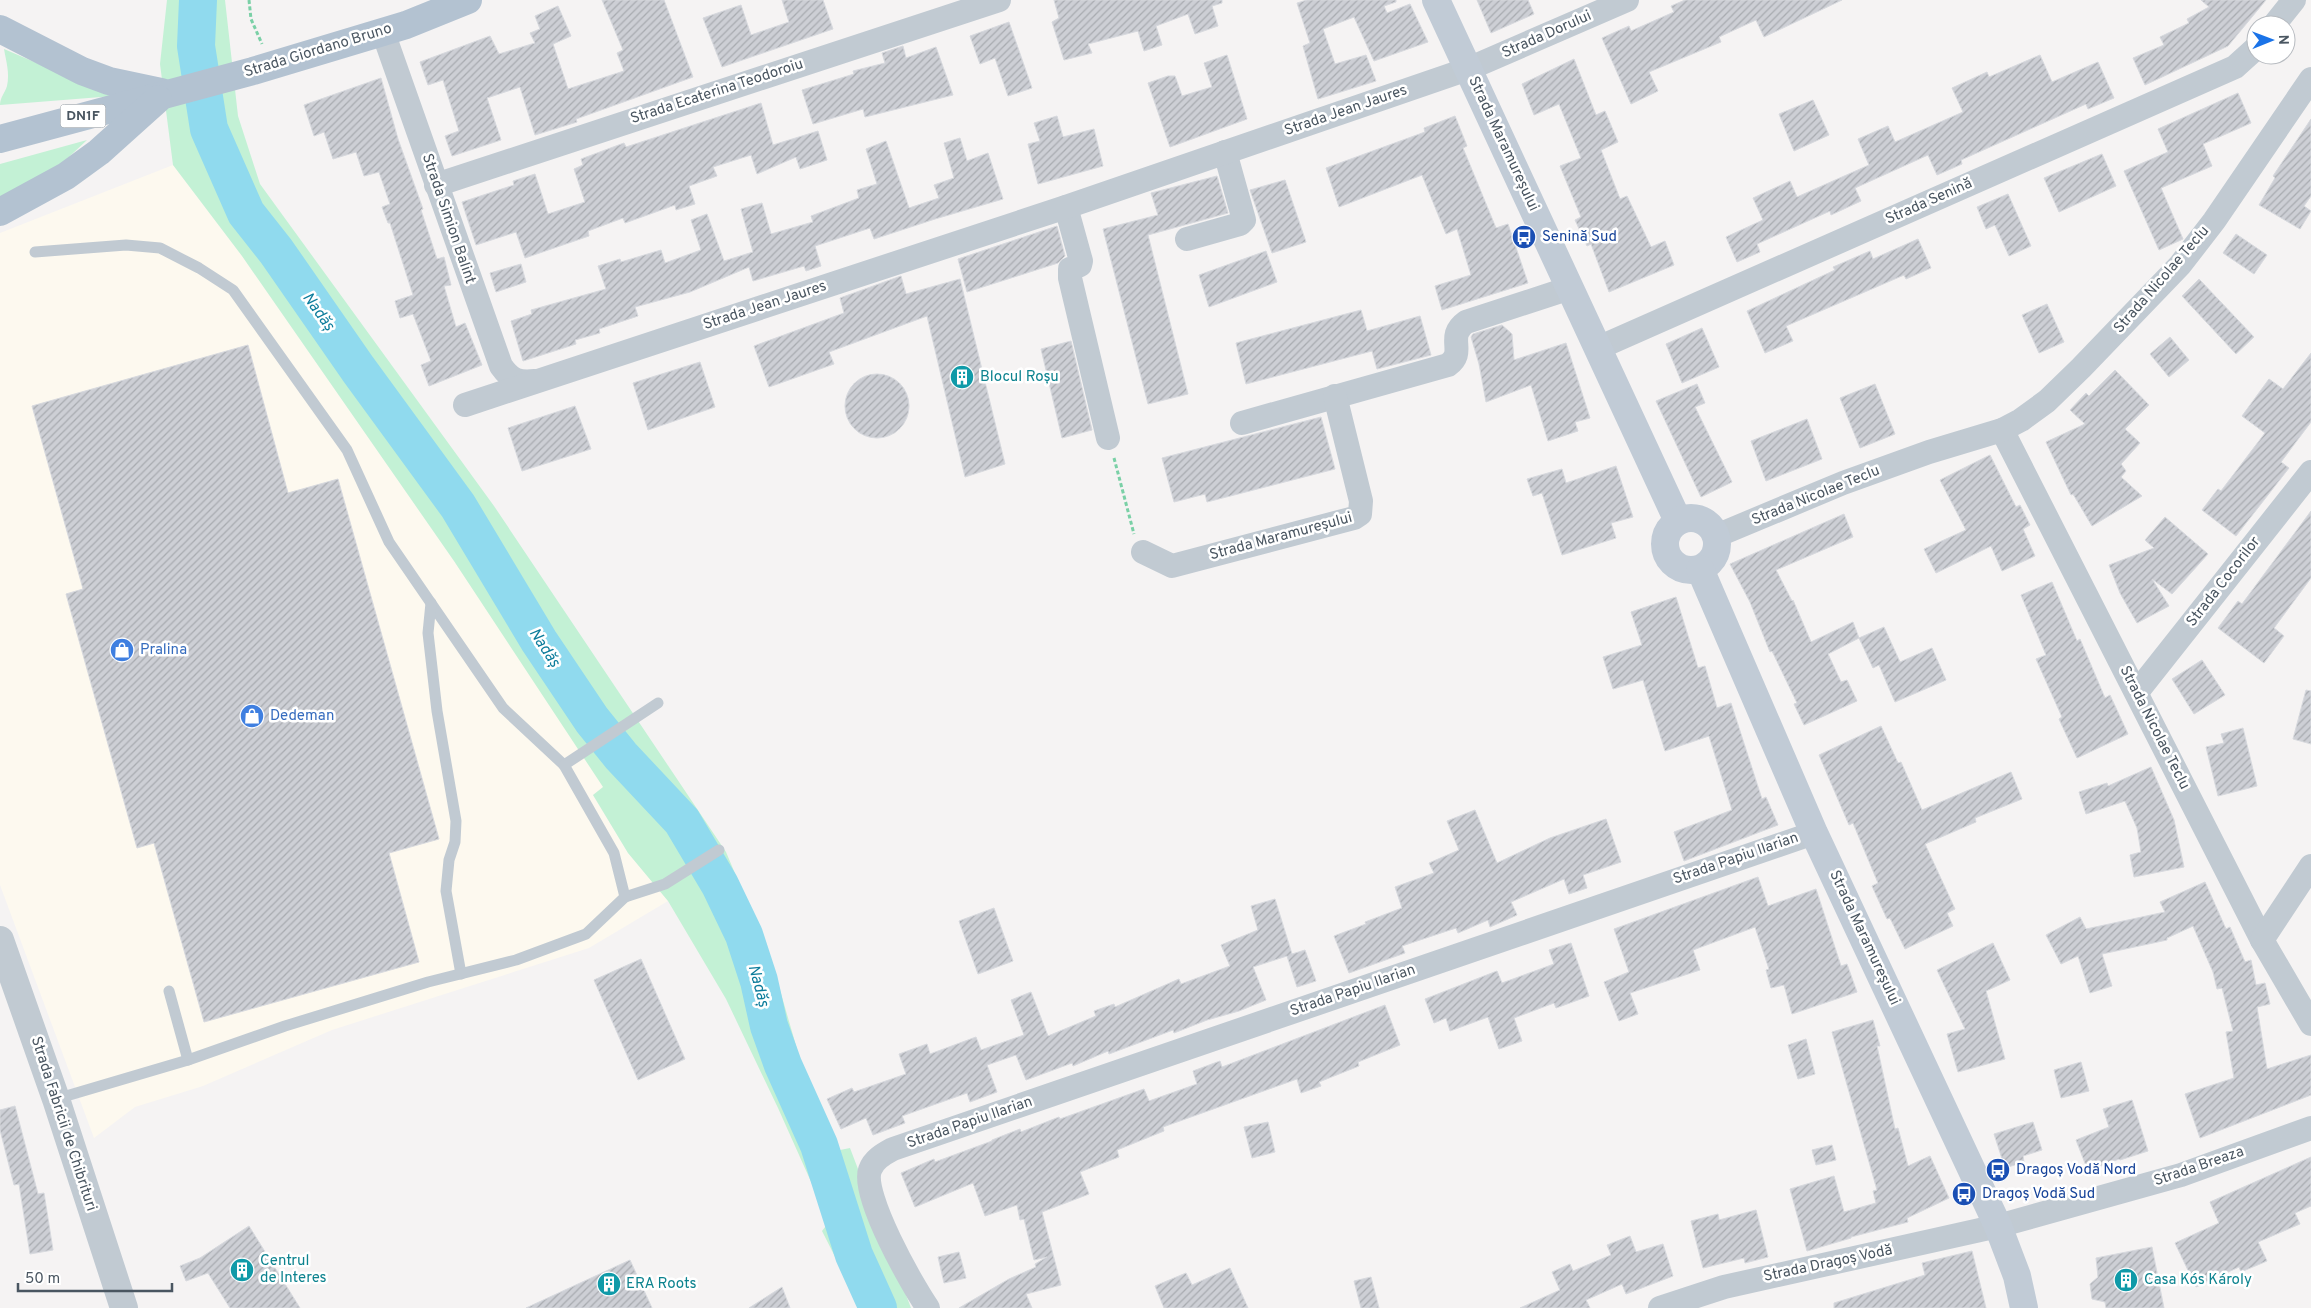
<svg xmlns="http://www.w3.org/2000/svg" width="2311" height="1308" font-family="Overpass,sans-serif">
<style>
.commercial{fill:#fdf9ef}
.green{fill:#c3f1d5}
.lines{fill:none;stroke-linecap:round;stroke-linejoin:round}
.river{stroke:#90daee;stroke-width:38}
.building{fill:url(#building-hatch);stroke:#d7d9de}
.path{stroke:#7ad0a6;stroke-width:3;stroke-dasharray:4 2.5;stroke-linecap:butt}
.service{stroke:#c1cad2;stroke-width:11}
.minor{stroke:#c1cad2;stroke-width:24}
.tertiary{stroke:#c1cad2;stroke-width:28}
.secondary{stroke:#c1cbd6;stroke-width:28}
.primary{stroke:#b3c2d1;stroke-width:28}
.labels{text-anchor:middle;dominant-baseline:central;stroke-width:5;stroke-linejoin:round;paint-order:stroke}
.shield{fill:#fff;stroke:#808990;stroke-width:1}
.shield-label{font-size:14px;font-weight:bold;fill:#4a5661}
.street-label{font-size:15px;fill:#4a5661;stroke:#fff}
.transit-label{font-size:15px;fill:#164399;stroke:#fff;text-anchor:start}
.culture-label{font-size:15px;fill:#0d838f;stroke:#fff;text-anchor:start}
.shop-label{font-size:15px;fill:#366cbe;stroke:#fff;text-anchor:start}
.water-label{font-size:16px;font-style:italic;fill:#0c7c9b;stroke:#fff}
</style>
<defs>
<pattern id="building-hatch" width="6" height="6" patternUnits="userSpaceOnUse" patternTransform="scale(1.25)"><rect width="6" height="6" fill="#cdcfd5"/><path d="M-1 1l2-2M0 6l6-6M5 7l2-2" fill="none" stroke="#a8abb0"/></pattern>
</defs>
<rect width="100%" height="100%" fill="#f5f3f3"/>
<!-- commercial -->
<polygon class="commercial" points="173,165 242,256 454,561 569,732 604,787 593,795 628,853 668,901 589,948 332,1030 203,1086 135,1107 94,1138 0,885 0,233"/>
<!-- green -->
<g class="green">
<polygon points="167,0 225,0 238,116 260,184 494,506 726,852 771,959 808,1087 835,1151 850,1148 911,1308 861,1308 822,1231 829,1222 778,1108 726,999 668,901 628,853 593,795 603,787 454,561 242,256 173,165 160,64"/>
<path d="M4,49L114,96L0,105C0,97 5,93 7,86C10,73 6,61 4,49Z"/>
<polygon points="87,140 52,173 0,197 0,164"/>
</g>
<g class="lines">
<!-- river -->
<polyline class="river" points="198,0 196,46 209,129 246,213 276,251 358,369 458,506 539,641 592,720 621,756 682,821 720,885 744,935 759,981 769,1026 783,1065 819,1145 854,1255 878,1308"/>
</g>
<!-- building -->
<g class="building">
<polygon points="602,0 664,0 693,77 576,119 577,122 535,135 520,87 487,98 501,140 452,156 445,136 459,131 443,80 428,85 420,62 490,36 499,54 535,43 530,33 540,29 535,16 558,6 571,36 553,44 568,89 624,71 617,53 623,50"/>
<polygon points="782,0 823,0 833,29 722,67 703,18 741,5 751,35 789,22"/>
<polygon points="1054,0 1222,0 1222,3 1212,6 1218,26 1195,34 1188,14 1156,26 1162,45 1144,51 1138,31 1088,44 1092,53 1064,60 1052,22 1059,18"/>
<polygon points="1307,0 1396,0 1396,2 1384,6 1387,13 1410,4 1428,42 1374,61 1354,17 1323,29 1335,64 1366,55 1376,81 1318,99 1303,46 1310,43 1297,3"/>
<polygon points="1477,0 1528,0 1534,14 1491,33"/>
<polygon points="1685,0 1842,0 1764,37 1756,20 1719,37 1721,42 1649,72 1658,91 1631,104 1602,38 1629,26 1631,31 1674,12 1671,6"/>
<polygon points="2201,0 2266,0 2228,46 2145,85 2133,58 2164,45 2160,37 2189,23 2187,19 2209,7"/>
<polygon points="1009,22 1032,88 1008,96 995,58 980,64 970,36"/>
<polygon points="903,46 906,58 936,47 953,95 865,117 863,109 813,124 802,90 854,74 853,71 885,63 882,53"/>
<polygon points="1227,55 1247,119 1170,147 1148,83 1168,76 1175,76 1182,96 1212,87 1204,63"/>
<polygon points="2040,55 2052,82 2098,62 2114,98 2088,109 2086,104 1961,160 1962,164 1937,175 1928,155 1855,188 1861,201 1831,215 1830,211 1757,244 1760,252 1737,262 1726,237 1763,220 1753,198 1790,181 1797,197 1869,165 1858,139 1888,126 1895,142 1963,112 1952,88 1987,72 1989,77"/>
<polygon points="1574,59 1596,115 1605,111 1618,142 1601,150 1620,199 1627,196 1651,247 1665,241 1674,265 1609,292 1591,244 1587,246 1575,220 1581,217 1560,166 1581,158 1559,104 1534,115 1522,84"/>
<polygon points="381,78 398,139 423,209 421,210 437,259 444,257 451,285 444,286 456,327 465,323 482,365 429,386 421,365 431,361 413,314 400,318 395,301 413,295 390,223 388,223 382,207 390,204 379,172 364,176 356,152 333,159 324,132 314,136 304,105"/>
<polygon points="2238,93 2251,123 2203,144 2212,166 2161,188 2183,239 2159,250 2124,171 2168,152 2158,129"/>
<polygon points="1813,100 1829,135 1794,151 1779,114"/>
<polygon points="761,103 773,145 818,131 827,160 800,169 796,157 757,174 751,155 713,167 717,176 689,186 695,204 676,210 675,205 625,223 623,218 588,231 589,236 525,258 516,232 476,245 462,202 514,185 513,181 535,174 548,214 585,202 574,169 583,165 581,159 624,143 626,147"/>
<polygon points="1057,116 1063,137 1094,129 1103,166 1038,184 1028,144 1040,141 1034,123"/>
<polygon points="1455,116 1467,146 1463,148 1496,228 1508,224 1528,283 1442,310 1435,286 1471,275 1457,229 1446,234 1422,175 1339,207 1326,168 1425,132 1424,128"/>
<polygon points="2311,119 2311,196 2304,206 2311,211 2300,229 2259,205 2275,178 2273,176"/>
<polygon points="960,138 967,161 988,153 1003,199 935,219 874,239 870,228 815,246 821,266 806,271 804,266 753,281 749,267 690,292 635,307 638,316 599,329 600,333 575,340 576,344 523,361 511,321 532,314 531,310 606,289 598,266 620,259 621,262 661,250 665,263 701,250 691,220 707,214 724,261 753,252 741,209 762,203 771,234 813,222 811,216 859,198 857,190 877,184 866,149 886,141 909,208 939,198 934,185 954,178 944,143"/>
<polygon points="2102,154 2116,186 2059,212 2044,178"/>
<polygon points="1217,176 1228,213 1148,235 1188,394 1148,404 1103,229 1158,215 1151,193"/>
<polygon points="1285,180 1306,242 1272,253 1250,190"/>
<polygon points="2008,194 2031,246 2009,256 1995,225 1986,229 1977,207"/>
<polygon points="1057,226 1065,256 1058,263 967,292 958,259"/>
<polygon points="2236,234 2267,255 2254,274 2223,253"/>
<polygon points="1918,239 1931,268 1906,279 1904,275 1786,326 1793,341 1765,353 1747,311 1835,270 1833,267 1870,251 1873,259"/>
<polygon points="1266,251 1277,282 1209,307 1199,275"/>
<polygon points="521,264 526,282 496,292 490,273"/>
<polygon points="901,276 906,294 960,279 1005,464 965,477 927,316 829,352 834,364 769,387 754,346 844,313 840,298"/>
<polygon points="2199,279 2254,337 2236,354 2182,296"/>
<polygon points="2047,304 2064,342 2039,353 2022,315"/>
<polygon points="1361,310 1367,331 1420,316 1431,355 1377,369 1372,351 1246,384 1236,343"/>
<polygon points="1502,325 1512,334 1514,360 1566,343 1590,418 1575,422 1578,431 1548,441 1531,385 1486,402 1479,364 1471,337 1473,334"/>
<polygon points="1702,328 1719,367 1682,383 1666,344"/>
<polygon points="2170,337 2189,360 2169,377 2150,354"/>
<polygon points="1071,341 1092,430 1062,438 1041,349"/>
<polygon points="248,345 288,493 338,479 439,839 389,853 419,962 204,1022 154,843 137,848 66,594 83,589 32,406"/>
<polygon points="2311,353 2311,422 2281,462 2289,468 2236,536 2202,510 2218,489 2221,491 2265,433 2242,416 2269,379 2283,389"/>
<polygon points="700,362 715,407 648,430 633,383"/>
<polygon points="2115,370 2149,405 2125,429 2140,443 2121,464 2126,471 2121,477 2142,496 2092,526 2073,494 2071,495 2046,442 2085,424 2070,410 2086,393 2089,396"/>
<circle cx="877" cy="406" r="32"/>
<polygon points="1697,384 1705,403 1695,407 1732,482 1701,497 1656,401"/>
<polygon points="1875,384 1895,434 1860,448 1840,398"/>
<polygon points="575,406 591,449 522,471 508,428"/>
<polygon points="1321,417 1335,469 1207,502 1205,494 1174,502 1162,458"/>
<polygon points="1807,419 1822,459 1766,481 1751,441"/>
<polygon points="1990,455 2016,507 2020,505 2030,525 2023,529 2035,556 2002,571 1991,546 1936,573 1924,549 1966,530 1940,480"/>
<polygon points="1616,466 1633,517 1611,523 1616,538 1562,555 1542,493 1533,496 1527,479 1562,469 1566,483"/>
<polygon points="2311,511 2311,578 2274,628 2284,636 2264,663 2218,628 2238,601 2242,604"/>
<polygon points="1844,514 1853,537 1776,570 1792,601 1793,600 1811,642 1853,622 1859,638 1828,654 1841,682 1847,680 1857,701 1804,725 1794,704 1797,703 1772,651 1770,652 1750,602 1730,564"/>
<polygon points="2165,517 2208,554 2172,594 2152,579 2169,606 2137,623 2120,593 2109,565 2154,548 2145,540"/>
<polygon points="2052,582 2077,641 2080,639 2105,698 2110,695 2128,734 2077,758 2059,719 2062,717 2036,659 2046,655 2021,595"/>
<polygon points="1676,597 1698,668 1705,666 1717,708 1731,703 1762,799 1766,797 1778,825 1684,861 1674,832 1732,810 1709,736 1665,751 1643,680 1613,689 1603,657 1642,645 1631,612"/>
<polygon points="1884,627 1900,662 1932,648 1946,680 1895,702 1879,665 1873,668 1859,638"/>
<polygon points="2202,660 2225,695 2194,714 2172,679"/>
<polygon points="2306,690 2311,691 2311,744 2293,739"/>
<polygon points="1881,726 1898,763 1901,762 1922,810 2011,772 2022,799 1975,818 1976,822 1925,844 1955,909 1947,913 1953,926 1905,949 1890,918 1887,919 1872,886 1878,883 1853,823 1849,825 1819,755"/>
<polygon points="2243,728 2257,786 2218,796 2206,747 2224,743 2221,734"/>
<polygon points="2151,767 2174,820 2184,867 2134,877 2130,855 2141,852 2137,828 2125,801 2086,814 2079,792 2107,783 2108,786"/>
<polygon points="1475,810 1497,863 1550,838 1606,819 1621,862 1583,875 1587,888 1569,894 1564,879 1511,902 1517,915 1490,927 1488,920 1458,933 1456,928 1402,946 1405,953 1349,973 1334,936 1366,924 1365,922 1402,908 1395,887 1434,873 1429,863 1459,850 1447,821"/>
<polygon points="1758,877 1768,906 1816,889 1841,966 1847,964 1857,992 1792,1014 1784,985 1771,988 1766,970 1769,969 1755,927 1693,950 1700,970 1630,993 1638,1014 1619,1021 1604,982 1629,972 1614,929"/>
<polygon points="2205,882 2226,929 2230,927 2245,962 2251,960 2256,985 2265,983 2270,1004 2257,1007 2267,1069 2311,1055 2311,1095 2200,1138 2185,1094 2234,1078 2226,1032 2233,1031 2222,988 2217,989 2213,972 2193,926 2167,938 2167,940 2102,954 2112,986 2090,993 2078,956 2061,964 2046,935 2080,917 2086,929 2165,912 2160,902"/>
<polygon points="1275,899 1292,954 1305,950 1316,981 1297,987 1287,956 1253,967 1266,1000 1239,1011 1207,1020 1174,1033 1173,1030 1109,1054 1108,1051 1073,1066 1072,1063 1026,1080 1016,1055 987,1065 997,1092 970,1102 967,1093 902,1116 905,1123 873,1135 866,1118 841,1129 827,1099 852,1088 854,1092 906,1074 899,1054 927,1044 930,1054 976,1037 981,1050 1024,1035 1011,1000 1031,992 1048,1036 1096,1016 1094,1011 1114,1004 1115,1007 1179,979 1181,984 1230,966 1221,945 1258,930 1251,906"/>
<polygon points="994,908 1013,961 978,974 959,921"/>
<polygon points="1571,943 1589,996 1556,1008 1554,1003 1514,1018 1522,1041 1499,1049 1488,1017 1450,1031 1446,1018 1434,1023 1425,999 1497,971 1502,983 1554,964 1549,950"/>
<polygon points="1993,943 2010,980 1986,991 2005,1059 1958,1072 1947,1034 1965,1029 1937,970"/>
<polygon points="641,959 685,1059 638,1080 594,980"/>
<polygon points="1385,1005 1400,1045 1358,1062 1359,1066 1319,1082 1321,1086 1301,1093 1297,1079 1163,1127 1164,1131 1117,1150 1119,1157 1080,1172 1089,1194 1042,1212 1061,1285 1026,1294 1032,1308 959,1308 1009,1279 1036,1267 1035,1264 1047,1257 1034,1260 1024,1219 1020,1220 1017,1205 985,1216 973,1183 915,1207 901,1173 934,1159 935,1162 992,1141 992,1140 1020,1129 1021,1132 1059,1117 1060,1119 1144,1089 1149,1101 1197,1084 1193,1071 1220,1061 1222,1067"/>
<polygon points="1873,1020 1880,1046 1877,1046 1895,1129 1898,1128 1908,1166 1930,1156 1949,1198 1907,1218 1908,1222 1851,1237 1851,1238 1807,1251 1790,1189 1834,1176 1844,1212 1876,1203 1873,1191 1877,1190 1832,1032"/>
<polygon points="1806,1039 1815,1074 1798,1079 1788,1045"/>
<polygon points="2081,1062 2089,1091 2061,1098 2054,1070"/>
<polygon points="2132,1100 2148,1151 2120,1160 2119,1159 2088,1171 2076,1140 2109,1127 2103,1109"/>
<polygon points="15,1106 38,1194 44,1193 53,1250 30,1254 19,1184 14,1185 0,1130 0,1110"/>
<polygon points="1268,1122 1275,1152 1252,1158 1244,1127"/>
<polygon points="2033,1122 2042,1150 2023,1156 2024,1162 2005,1168 1994,1134"/>
<polygon points="1832,1145 1836,1160 1816,1165 1812,1150"/>
<polygon points="2311,1157 2311,1206 2295,1213 2300,1224 2258,1242 2267,1261 2241,1272 2239,1267 2196,1287 2175,1243 2219,1223 2210,1202"/>
<polygon points="1756,1210 1768,1257 1745,1263 1744,1258 1703,1268 1691,1221 1718,1214 1719,1220"/>
<polygon points="249,1226 300,1308 230,1308 208,1273 186,1281 180,1266 200,1258"/>
<polygon points="1630,1236 1636,1252 1663,1244 1673,1276 1626,1294 1622,1284 1586,1300 1590,1308 1520,1308 1560,1290 1552,1272 1570,1264 1573,1271 1611,1255 1607,1245"/>
<polygon points="2152,1247 2164,1308 2106,1308 2105,1302 2092,1299 2090,1284 2098,1277 2096,1258"/>
<polygon points="1972,1251 1986,1308 1834,1308 1834,1303 1925,1275 1922,1263"/>
<polygon points="959,1252 966,1278 944,1283 938,1257"/>
<polygon points="630,1260 652,1308 526,1308"/>
<polygon points="1230,1268 1248,1308 1164,1308 1155,1286 1186,1273 1192,1285"/>
<polygon points="1371,1277 1379,1308 1361,1308 1354,1281"/>
<polygon points="782,1287 790,1308 749,1308"/>
</g>
<g class="lines">
<!-- path -->
<g class="path">
<polyline points="249,0 251,19 262,44"/>
<polyline points="1114,458 1134,534"/>
</g>
<!-- service -->
<g class="service">
<polyline points="35,252 126,245 160,248 199,268 233,290 347,450 389,542 503,708 564,765"/>
<polyline points="431,603 428,633 437,711 456,821 455,842 449,860 446,891 461,974"/>
<polyline points="625,897 665,884 719,850"/>
<polyline points="169,991 188,1060"/>
<polyline points="56,1099 188,1060 285,1026 428,982 516,960 586,934 625,897 614,853 564,765 658,703"/>
</g>
<!-- minor -->
<g class="minor">
<polyline points="2274,25 2294,0"/>
<path d="M383,32L501,366C511,380 518,383 535,381"/>
<polyline points="436,185 999,0"/>
<polyline points="1066,207 1081,261 1080,265 1070,269 1070,278 1108,438"/>
<polyline points="1187,239 1240,224 1244,220 1225,152"/>
<polyline points="1598,348 2235,67 2256,48"/>
<polyline points="465,405 1066,207 1468,69 1627,0"/>
<path d="M1242,423L1448,365C1467,352 1445,337 1466,322L1570,288"/>
<polyline points="2002,430 2262,940 2311,1024"/>
<polyline points="1716,536 1843,483 1929,452 2002,430 2021,420 2047,401 2081,368 2180,265 2214,221 2311,79"/>
<polyline points="1143,552 1172,566 1354,518 1360,514 1361,501 1335,396"/>
<polyline points="2137,692 2311,472"/>
<polyline points="2262,940 2311,866"/>
<path d="M928,1308C912,1285 861,1195 870,1170C874,1159 884,1154 893,1149L1814,833"/>
<polyline points="1660,1308 1724,1287 1998,1226 2181,1175 2311,1128"/>
</g>
<!-- tertiary -->
<polyline class="tertiary" points="0,940 56,1099 124,1308"/>
<!-- secondary -->
<g class="secondary">
<polyline points="1436,0 1678,521"/>
<circle cx="1691" cy="544" r="26"/>
<polyline points="1700,569 1814,833 1998,1226 2017,1276 2024,1308"/>
</g>
<!-- primary -->
<g class="primary">
<polyline points="0,29 82,71 109,81 161,92"/>
<polyline points="0,139 253,71 406,25 468,0"/>
<polyline points="0,212 66,176 99,152 158,99"/>
</g>
</g>
<!-- icons -->
<defs>
<g id="bus-disc" transform="scale(1.25)"><circle r="9.5" fill="#1a4fb4" stroke="#fff"/><path d="M-5-6H5V4H4V6H2V4H-2V6H-4V4H-5ZM-3.5-4V0h7V-4ZM-3.5 1.2v1.5H-2V1.2ZM2 1.2v1.5H3.5V1.2Z" fill="#fff"/></g>
<g id="building-disc" transform="scale(1.25)"><circle r="9.5" fill="#0f9aa8" stroke="#fff"/><path d="M-4-6H4V6H1V3H-1V6H-4ZM-2.5-4.3h1.7v1.8h-1.7ZM.8-4.3h1.7v1.8H.8ZM-2.5-1h1.7V.8h-1.7ZM.8-1h1.7V.8H.8Z" fill="#fff"/></g>
<g id="shop-disc" transform="scale(1.25)"><circle r="9.5" fill="#3f7fe0" stroke="#fff"/><path d="M-5-2.5h2.3a2.7 3.5 0 0 1 5.4 0H5L5.5 6h-11ZM-1.5-2.5h3a1.5 2.3 0 0 0-3 0Z" fill="#fff"/></g>
</defs>
<g fill-rule="evenodd">
<use href="#bus-disc" x="1524" y="237"/>
<use href="#building-disc" x="962" y="377"/>
<use href="#shop-disc" x="122" y="650"/>
<use href="#shop-disc" x="252" y="716"/>
<use href="#bus-disc" x="1998" y="1170"/>
<use href="#bus-disc" x="1964" y="1194"/>
<use href="#building-disc" x="242" y="1270"/>
<use href="#building-disc" x="2126" y="1280"/>
<use href="#building-disc" x="609" y="1284"/>
</g>
<g class="labels">
<!-- shield labels -->
<rect class="shield" x="60.5" y="104.5" width="45" height="23" rx="4"/>
<g class="shield-label">
<text x="83" y="116">DN1F</text>
</g>
<!-- street labels -->
<g class="street-label">
<text transform="translate(1547 35) rotate(-24)">Strada Dorului</text>
<text transform="translate(318 51) rotate(-17)">Strada Giordano Bruno</text>
<text transform="translate(717 92) rotate(-18)">Strada Ecaterina Teodoroiu</text>
<text transform="translate(1346 111) rotate(-19)">Strada Jean Jaures</text>
<text transform="translate(1503 144) rotate(65)">Strada Maramureșului</text>
<text transform="translate(1929 202) rotate(-24)">Strada Senină</text>
<text transform="translate(448 219) rotate(71)">Strada Simion Balint</text>
<text transform="translate(2162 280) rotate(-49)">Strada Nicolae Teclu</text>
<text transform="translate(765 306) rotate(-18)">Strada Jean Jaures</text>
<text transform="translate(1816 496) rotate(-22)">Strada Nicolae Teclu</text>
<text transform="translate(1281 537) rotate(-15)">Strada Maramureșului</text>
<text transform="translate(2224 582) rotate(-52)">Strada Cocorilor</text>
<text transform="translate(2154 728) rotate(63)">Strada Nicolae Teclu</text>
<text transform="translate(1736 859) rotate(-19)">Strada Papiu Ilarian</text>
<text transform="translate(1864 938) rotate(65)">Strada Maramureșului</text>
<text transform="translate(1353 991) rotate(-19)">Strada Papiu Ilarian</text>
<text transform="translate(970 1123) rotate(-19)">Strada Papiu Ilarian</text>
<text transform="translate(63 1124) rotate(72)">Strada Fabricii de Chibrituri</text>
<text transform="translate(2199 1167) rotate(-19)">Strada Breaza</text>
<text transform="translate(1828 1264) rotate(-12)">Strada Dragoș Vodă</text>
</g>
<!-- transit labels -->
<g class="transit-label">
<text x="1542" y="237">Senină Sud</text>
<text x="2016" y="1170">Dragoș Vodă Nord</text>
<text x="1982" y="1194">Dragoș Vodă Sud</text>
</g>
<!-- culture labels -->
<g class="culture-label">
<text x="980" y="377">Blocul Roșu</text>
<text x="260" y="1261">Centrul<tspan x="260" dy="17">de Interes</tspan></text>
<text x="2144" y="1280">Casa Kós Károly</text>
<text x="626" y="1284">ERA Roots</text>
</g>
<!-- shop labels -->
<g class="shop-label">
<text x="140" y="650">Pralina</text>
<text x="270" y="716">Dedeman</text>
</g>
<!-- water labels -->
<g class="water-label">
<text transform="translate(318 312) rotate(54)">Nadăș</text>
<text transform="translate(544 648) rotate(57)">Nadăș</text>
<text transform="translate(758 986) rotate(75)">Nadăș</text>
</g>
</g>
<!-- north arrow -->
<g transform="translate(2271 40) rotate(89)"><circle r="24" fill="#ffffff" stroke="#b7bbc0"/>
<path d="M0-4L9 19L0 12L-9 19Z" fill="#1a73e8"/>
<text y="-8" font-size="14" font-weight="bold" text-anchor="middle" fill="#4a5661">N</text>
</g>
<!-- scale -->
<path d="M18 1283v8h154v-8" fill="none" stroke="#4a5661" stroke-width="2.5"/>
<text x="25" y="1283" font-size="15" fill="#4a5661" stroke="#ffffff" stroke-width="4" paint-order="stroke">50 m</text>
</svg>
